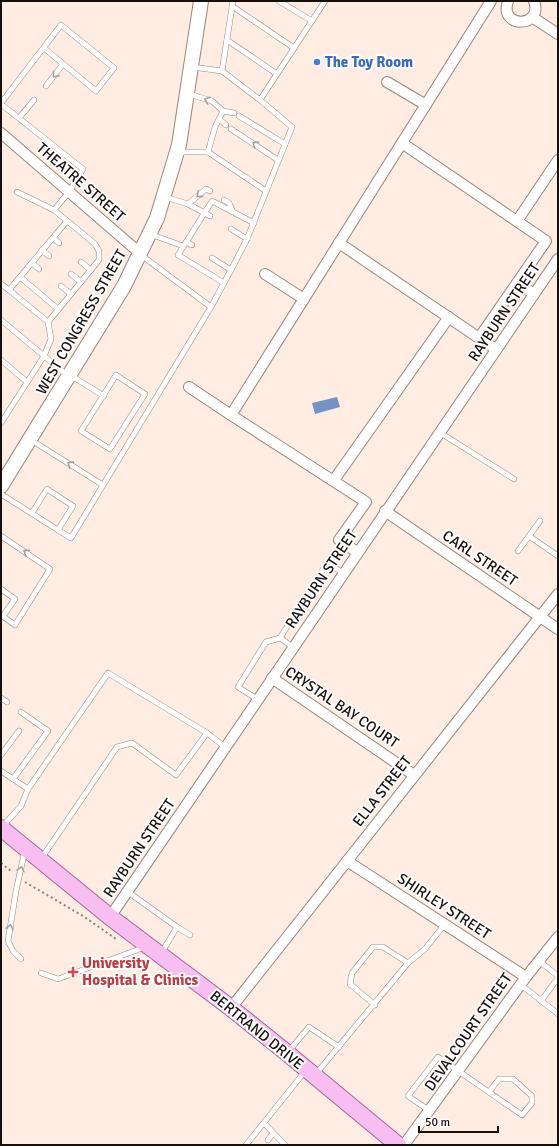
<svg xmlns="http://www.w3.org/2000/svg" width="559" height="1146" font-family="Signika,sans-serif">
<style>
.water{fill:#7592c6}
.lines{fill:none;stroke-linecap:round;stroke-linejoin:round}
.service-casing{stroke:#98877e;stroke-width:6}
.minor-casing{stroke:#98877e;stroke-width:12}
.secondary-casing{stroke:#98877e;stroke-width:16}
.primary-casing{stroke:#a6659b;stroke-width:18}
.path{stroke:#8e817b;stroke-width:2;stroke-dasharray:2 3;stroke-linecap:butt}
.service{stroke:#fff;stroke-width:5}
.minor{stroke:#fff;stroke-width:10}
.secondary{stroke:#fff;stroke-width:14}
.primary{stroke:#f8bef1;stroke-width:16}
.oneway{stroke:#a29f9e}
.shop-dot{fill:#3f7fe0;stroke:#fff;stroke-width:1.5}
.health-dot{fill:#e0444e;stroke:#fff;stroke-width:1.5}
.labels{text-anchor:middle;dominant-baseline:central;stroke-width:4;stroke-linejoin:round;paint-order:stroke}
.shop-label{font-size:15px;font-weight:bold;fill:#366cbe;stroke:#fff;text-anchor:start}
.street-label{font-size:15px;fill:#16100d;stroke:#fff}
.health-label{font-size:15px;font-weight:bold;fill:#be3a42;stroke:#fff;text-anchor:start}
</style>
<rect width="100%" height="100%" fill="#ffece2"/>
<!-- water -->
<polygon class="water" points="337,397 340,407 315,414 312,403"/>
<g class="lines">
<!-- service casing -->
<g class="service-casing">
<g id="service">
<polyline points="279,1 312,21"/>
<polyline points="232,6 294,48"/>
<polyline points="227,40 277,74"/>
<polyline points="192,67 222,71 233,1"/>
<polyline points="222,71 260,100 325,1"/>
<polyline points="46,86 63,64"/>
<polyline points="189,94 212,101 223,111 234,113"/>
<polyline points="1,103 61,25 114,68 96,91 44,48"/>
<polyline points="1,104 83,169 69,192 54,210"/>
<polyline points="239,116 285,144"/>
<polyline points="19,118 34,100"/>
<polyline points="219,119 226,125"/>
<polyline points="231,129 278,160"/>
<polyline points="178,152 208,152 266,191"/>
<polyline points="208,152 215,127 223,111"/>
<polyline points="165,197 188,204 210,216"/>
<polyline points="224,200 229,203 233,212"/>
<polyline points="188,204 206,189 210,191"/>
<polyline points="150,234 183,246"/>
<polyline points="53,238 59,243"/>
<polyline points="247,239 292,127 260,100"/>
<polyline points="186,242 192,245"/>
<polyline points="42,250 49,256"/>
<polyline points="212,258 231,270 247,239 231,229"/>
<polyline points="81,262 91,270"/>
<polyline points="32,263 39,269"/>
<polyline points="71,274 81,282"/>
<polyline points="20,277 58,309"/>
<polyline points="224,283 178,255 212,201 254,223"/>
<polyline points="1,284 9,290"/>
<polyline points="61,286 71,294"/>
<polyline points="211,307 231,270"/>
<polyline points="1,320 67,375"/>
<polyline points="48,322 9,290 67,221"/>
<polyline points="1,360 27,382"/>
<polyline points="70,375 104,396"/>
<polygon points="116,375 145,394 110,449 81,431"/>
<polyline points="1,423 44,356 51,339 48,322 99,260 99,251 95,244 54,210 17,192"/>
<polyline points="439,432 514,479"/>
<polyline points="31,440 103,485"/>
<polyline points="1,494 58,530 73,506 47,489 32,513"/>
<polyline points="58,530 71,538 211,307 141,255"/>
<polyline points="1,536 50,569 15,625 1,615"/>
<polyline points="529,536 540,521"/>
<polyline points="518,551 529,536 558,556"/>
<polyline points="1,589 15,599 3,616"/>
<polyline points="280,638 293,647"/>
<polyline points="1,698 7,702"/>
<polyline points="257,699 238,687 266,642 280,638 327,563 343,573"/>
<polyline points="1,755 19,731"/>
<polyline points="1,771 28,789 21,806 2,827"/>
<polyline points="13,779 48,731 21,712"/>
<polyline points="28,789 108,673 207,733"/>
<polyline points="41,859 117,747 132,743 176,775 207,733 225,747"/>
<polyline points="128,892 177,927 162,952"/>
<polyline points="177,927 190,935"/>
<polyline points="21,959 13,951 8,941 16,891 25,850"/>
<polyline points="539,961 558,976"/>
<polyline points="41,973 58,979 145,947"/>
<polyline points="520,984 558,1014"/>
<polyline points="541,1001 558,978"/>
<polyline points="375,1005 350,984 352,973 373,947 383,947 408,963"/>
<polyline points="288,1052 309,1027 339,1047"/>
<polyline points="315,1075 408,963 425,949 445,924"/>
<polyline points="430,1111 408,1096 438,1057 522,1115 532,1103 532,1096 513,1079 499,1079 489,1092"/>
<polyline points="264,1123 285,1145"/>
<polyline points="268,1140 273,1133"/>
<polyline points="246,1145 306,1070"/>
</g>
</g>
<!-- minor casing -->
<g class="minor-casing">
<g id="minor">
<path d="M508,1C498,29 544,28 534,1"/>
<polyline points="532,17 558,34"/>
<polyline points="387,82 426,105"/>
<polyline points="1,133 141,254"/>
<polyline points="517,221 558,160"/>
<polyline points="339,243 479,338 546,241 402,143"/>
<polyline points="265,274 304,299"/>
<polyline points="517,283 534,294"/>
<polyline points="479,338 496,349"/>
<polyline points="189,387 231,415 491,1"/>
<polyline points="231,415 366,502 339,540 357,552"/>
<polyline points="334,480 449,317"/>
<polyline points="385,511 558,629"/>
<polyline points="272,678 414,775"/>
<polyline points="347,861 526,977"/>
<polyline points="110,917 558,259"/>
<polyline points="231,1008 558,594"/>
<polyline points="404,1145 526,977 558,937"/>
</g>
</g>
<!-- secondary casing -->
<g class="secondary-casing">
<polyline id="secondary" points="1,486 124,286 157,218 179,145 201,1"/>
</g>
<!-- primary casing -->
<g class="primary-casing">
<polyline id="primary" points="1,828 110,917 231,1008 287,1053 398,1145"/>
</g>
<!-- path -->
<g class="path">
<polyline points="1,863 12,872"/>
<polyline points="25,882 83,916 116,939"/>
</g>
<!-- service -->
<use href="#service" class="service"/>
<!-- minor -->
<use href="#minor" class="minor"/>
<!-- secondary -->
<use href="#secondary" class="secondary"/>
<!-- primary -->
<use href="#primary" class="primary"/>
</g>
<!-- one-way arrows -->
<defs><path id="oneway-chevron" d="M-2-3.5L2.5 0L-2 3.5" fill="none" stroke-width="1.6" stroke-linecap="round" stroke-linejoin="round"/></defs>
<g class="oneway">
<use href="#oneway-chevron" transform="translate(55 75) rotate(130)"/>
<use href="#oneway-chevron" transform="translate(207 100) rotate(-161)"/>
<use href="#oneway-chevron" transform="translate(255 144) rotate(-147)"/>
<use href="#oneway-chevron" transform="translate(199 195) rotate(140)"/>
<use href="#oneway-chevron" transform="translate(70 464) rotate(-147)"/>
<use href="#oneway-chevron" transform="translate(26 552) rotate(-146)"/>
<use href="#oneway-chevron" transform="translate(21 869) rotate(-77)"/>
<use href="#oneway-chevron" transform="translate(10 927) rotate(-81)"/>
</g>
<!-- markers -->
<circle class="shop-dot" cx="317" cy="62" r="4"/>
<path class="health-dot" d="M71 966h4v4h4v4h-4v4h-4v-4h-4v-4h4z"/>
<g class="labels">
<!-- shop labels -->
<g class="shop-label">
<text x="325" y="62">The Toy Room</text>
</g>
<!-- street labels -->
<g class="street-label">
<text transform="translate(81 182) rotate(41)">THEATRE STREET</text>
<text transform="translate(504 312) rotate(-56)">RAYBURN STREET</text>
<text transform="translate(81 322) rotate(-60)">WEST CONGRESS STREET</text>
<text transform="translate(480 558) rotate(34)">CARL STREET</text>
<text transform="translate(321 579) rotate(-56)">RAYBURN STREET</text>
<text transform="translate(342 707) rotate(34)">CRYSTAL BAY COURT</text>
<text transform="translate(382 791) rotate(-52)">ELLA STREET</text>
<text transform="translate(139 848) rotate(-56)">RAYBURN STREET</text>
<text transform="translate(444 906) rotate(33)">SHIRLEY STREET</text>
<text transform="translate(257 1030) rotate(39)">BERTRAND DRIVE</text>
<text transform="translate(468 1032) rotate(-55)">DEVALCOURT STREET</text>
</g>
<!-- health labels -->
<g class="health-label">
<text x="82" y="963">University<tspan x="82" dy="17">Hospital &amp; Clinics</tspan></text>
</g>
</g>
<!-- border -->
<rect width="559" height="1146" fill="none" stroke="#16100d" stroke-width="4"/>
<!-- scale -->
<path d="M419 1126v6h79v-6" fill="none" stroke="#16100d" stroke-width="2"/>
<text x="425" y="1126" font-size="12" fill="#16100d" stroke="#ffffff" stroke-width="3" paint-order="stroke">50 m</text>
</svg>
